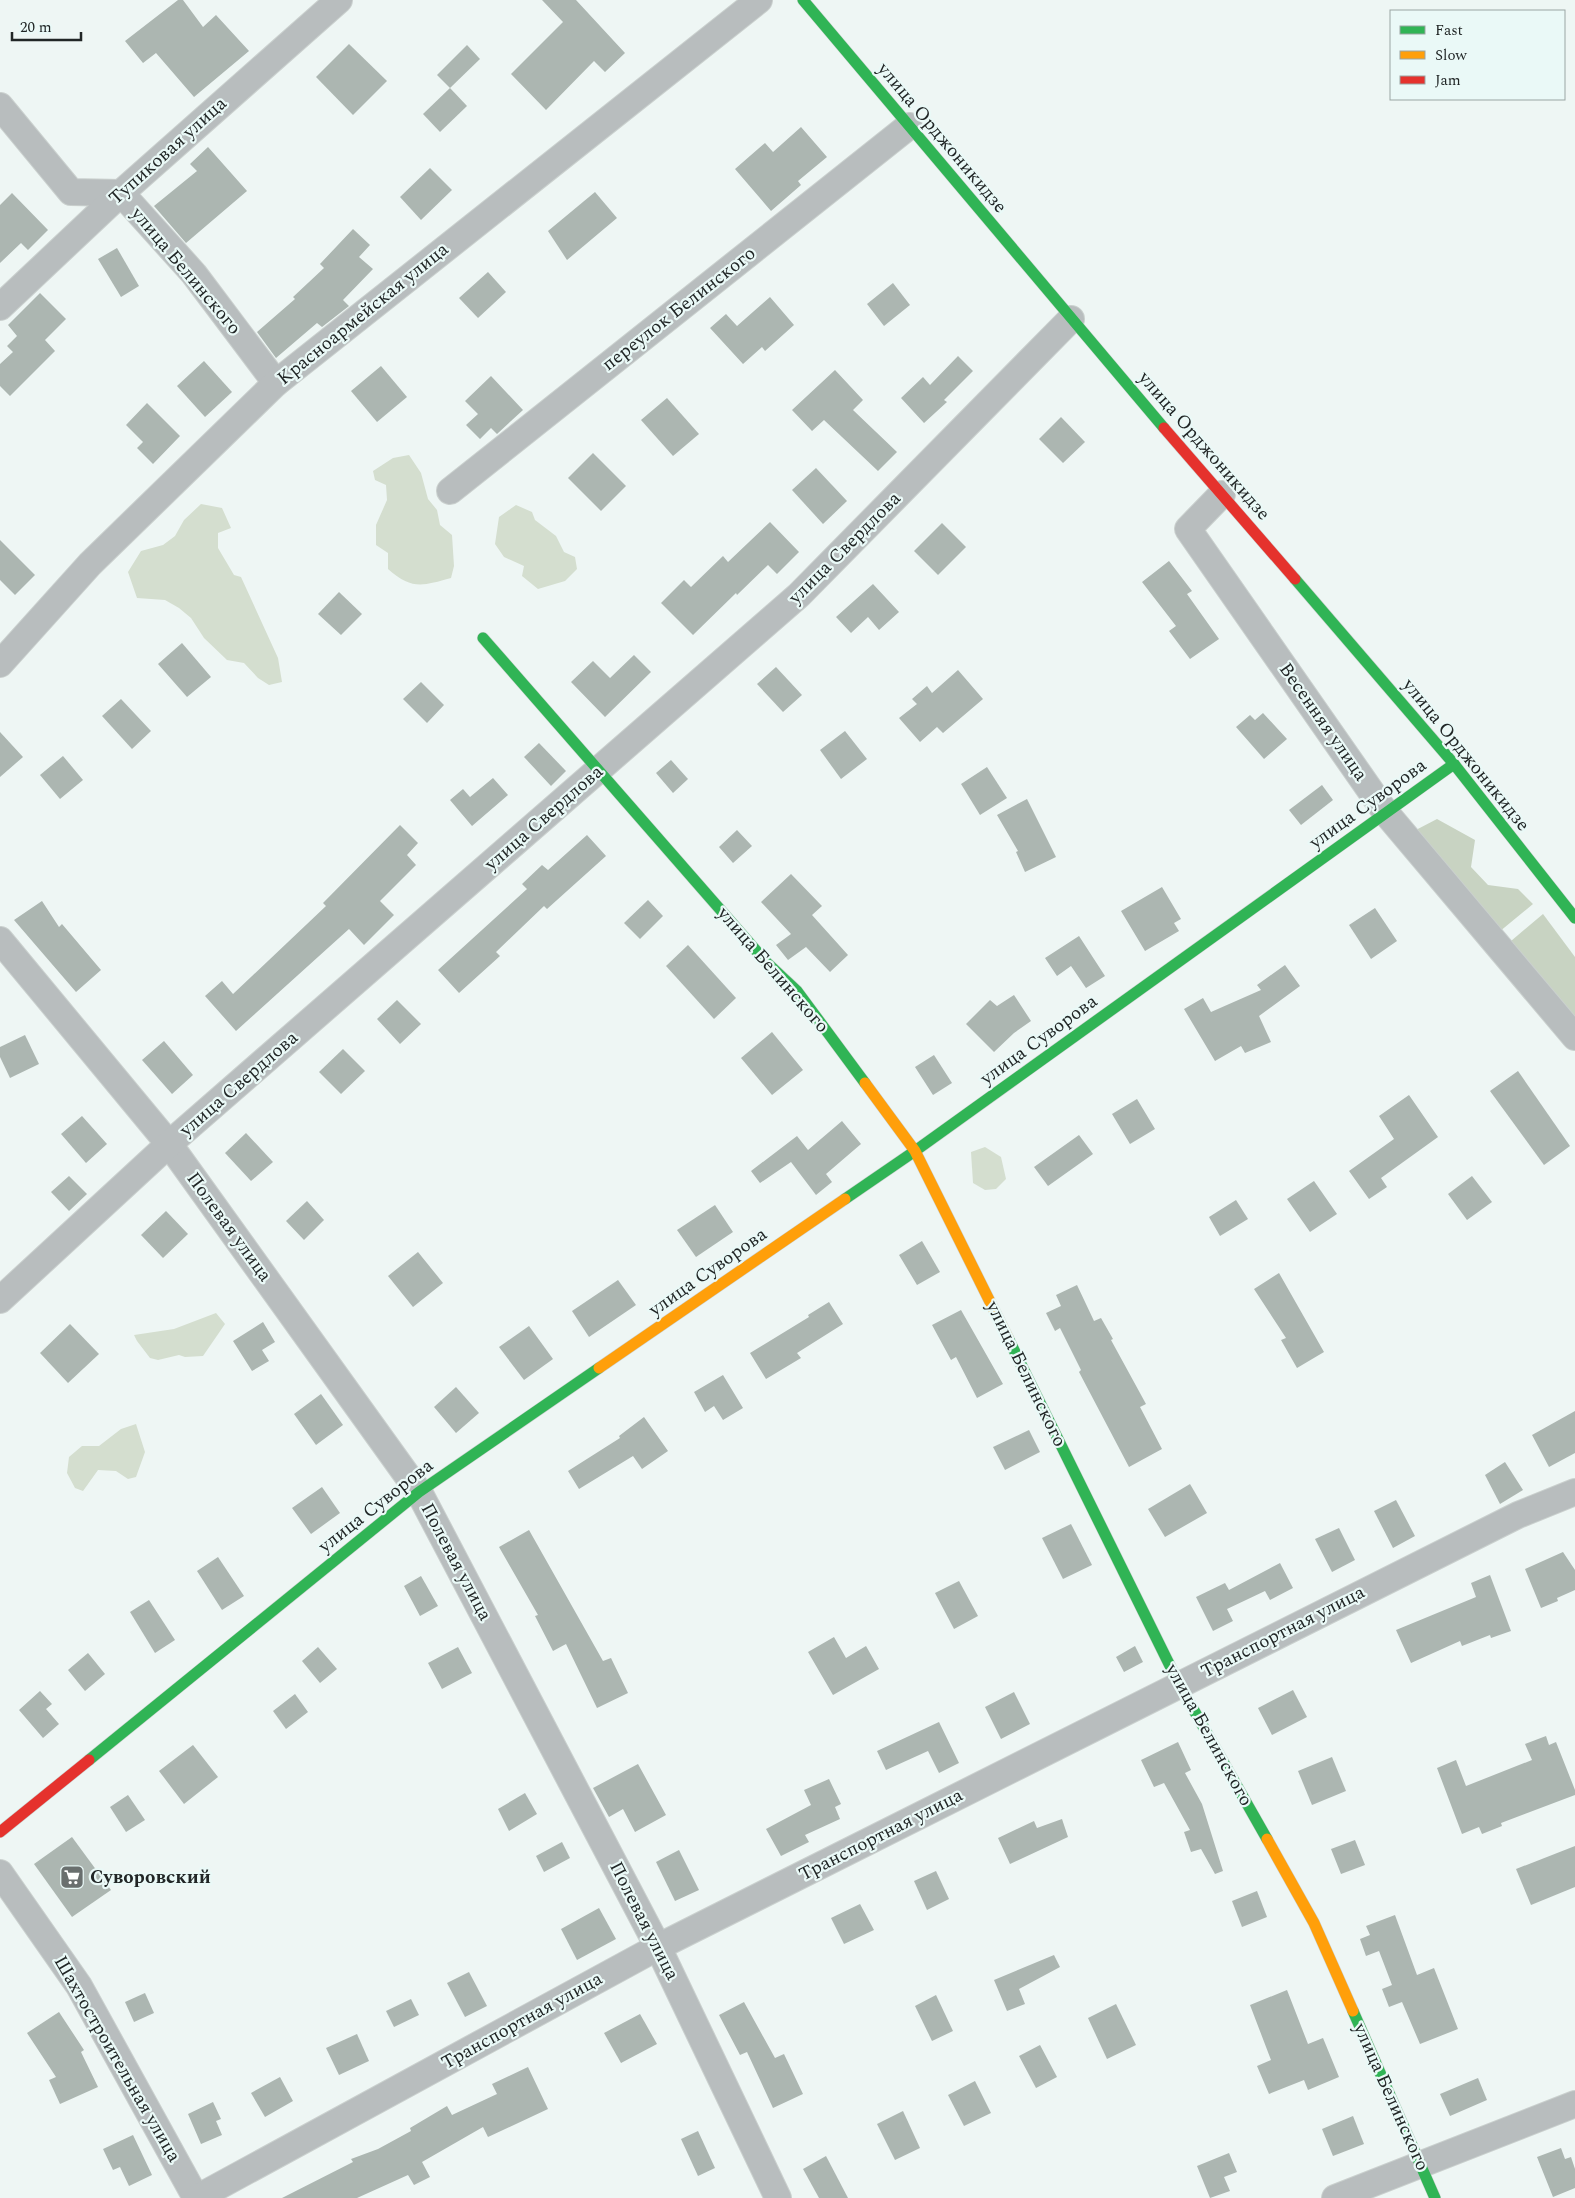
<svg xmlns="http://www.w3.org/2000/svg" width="1575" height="2198" font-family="Spectral,serif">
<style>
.green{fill:#d4decf}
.forest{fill:#c8d3c2}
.building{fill:#acb6b1}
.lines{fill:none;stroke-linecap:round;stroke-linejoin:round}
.street-casing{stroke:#cad0ce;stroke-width:28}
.fast-casing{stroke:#cad0ce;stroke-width:12}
.slow-casing{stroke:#cad0ce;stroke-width:12}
.jam-casing{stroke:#cad0ce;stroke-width:12}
.street{stroke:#b8bdbe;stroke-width:26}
.fast{stroke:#30b455;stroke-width:11}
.slow{stroke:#ff9f0a;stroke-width:11}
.jam{stroke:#e5322d;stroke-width:11}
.labels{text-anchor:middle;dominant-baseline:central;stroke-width:4.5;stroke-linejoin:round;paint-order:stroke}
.street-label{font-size:19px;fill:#212626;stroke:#eaf9f7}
.poi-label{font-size:19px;font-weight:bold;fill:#212626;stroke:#eaf9f7;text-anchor:start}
</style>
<rect width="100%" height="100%" fill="#eef6f4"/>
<!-- green -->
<g class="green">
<path d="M409,455L421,473L428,499L437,510L440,525L452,535L454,566L451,578C422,586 412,590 388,569V553L376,545V525L387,500L386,485L375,480L373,471L393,458Z"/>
<polygon points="201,504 222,508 231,528 218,533 218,548 234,575 241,577 278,658 282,682 269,685 258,678 244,663 227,660 204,638 191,618 179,608 165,600 137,598 128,572 141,551 163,545 175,536 184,520"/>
<polygon points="516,505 532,512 535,520 556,536 564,552 575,557 577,569 565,581 538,589 522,576 524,566 504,557 495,544 499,517"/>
<polygon points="985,1147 1001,1157 1006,1179 996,1189 985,1190 973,1183 971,1152"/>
<polygon points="216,1313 225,1324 203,1356 185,1357 179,1355 158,1360 150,1358 137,1341 134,1335 174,1329"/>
<polygon points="136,1424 145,1452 136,1477 128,1479 116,1471 98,1470 83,1491 75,1488 67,1473 69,1457 82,1446 99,1446 121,1429"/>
</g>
<!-- forest -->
<g class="forest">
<polygon points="1437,819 1475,840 1471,867 1488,885 1518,889 1533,904 1499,932 1412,832"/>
<polygon points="1543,914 1575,957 1575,1018 1511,941"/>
</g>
<!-- building -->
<g class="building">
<polygon points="178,0 183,0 203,27 216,15 249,51 194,97 156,53 143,63 125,41"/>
<polygon points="542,0 576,0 625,53 605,72 594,61 546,110 511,74 563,22"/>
<polygon points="349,44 387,81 353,115 316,77"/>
<polygon points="467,45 480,59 450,88 437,75"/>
<polygon points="450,88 467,106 440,132 423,114"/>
<polygon points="801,127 827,157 798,181 801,185 771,211 735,169 765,143 773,152"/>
<polygon points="208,147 247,191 186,243 154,206 197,171 190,164"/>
<polygon points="430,168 452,190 421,220 400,197"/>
<polygon points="595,192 617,218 567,260 548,231"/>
<polygon points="12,193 48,230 28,250 21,243 0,263 0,205"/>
<polygon points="353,229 370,245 359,257 373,269 343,300 349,306 322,327 317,323 276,358 257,332 295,299 293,297 324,268 320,264"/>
<polygon points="117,248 139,286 121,297 98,259"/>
<polygon points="488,272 506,292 478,318 459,298"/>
<polygon points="893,283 910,305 884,326 867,304"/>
<polygon points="40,293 66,319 45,340 55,351 10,396 0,386 0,364 13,352 7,346 17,336 8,325"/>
<polygon points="770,297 794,325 765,351 762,347 743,364 710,328 726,314 737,326"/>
<polygon points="958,356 973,371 944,400 947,402 924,423 901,398 923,377 930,385"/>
<polygon points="204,361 232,392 205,417 177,386"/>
<polygon points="381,366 407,397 377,422 351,391"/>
<polygon points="835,370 863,400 853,410 897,452 878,471 824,420 812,431 792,410"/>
<polygon points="491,376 523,410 497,434 491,428 480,439 466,425 478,414 465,401"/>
<polygon points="667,398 699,434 673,456 641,420"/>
<polygon points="147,403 180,436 153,464 137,448 143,442 126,425"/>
<polygon points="1061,417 1085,442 1063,463 1039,439"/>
<polygon points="593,453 626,486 601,511 568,478"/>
<polygon points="816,468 847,501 823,524 792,490"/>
<polygon points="770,522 799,552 777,574 768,565 737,595 736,593 693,635 661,603 684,580 691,587 723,556 728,562"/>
<polygon points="942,523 966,547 938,575 914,551"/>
<polygon points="0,540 35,575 15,595 0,580"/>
<polygon points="1169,561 1192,591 1187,594 1219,639 1190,659 1169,631 1176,626 1142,582"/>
<polygon points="873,584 899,612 879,630 868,617 851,633 836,617"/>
<polygon points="339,592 362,614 341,635 318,614"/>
<polygon points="182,643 211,677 187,697 158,664"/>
<polygon points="634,655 651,672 605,717 571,682 593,661 610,678"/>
<polygon points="776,667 802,695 783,712 757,684"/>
<polygon points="958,670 983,699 943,733 937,727 920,742 899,718 917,704 912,699 927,686 932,693"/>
<polygon points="421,682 444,705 427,723 403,699"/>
<polygon points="121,699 151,731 132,749 102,716"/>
<polygon points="1263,713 1287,739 1264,759 1236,727 1250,715 1255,720"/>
<polygon points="845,731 867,759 841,779 820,750"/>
<polygon points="0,732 23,757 0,777"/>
<polygon points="539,743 566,771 551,786 524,757"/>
<polygon points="63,756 83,780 60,799 40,775"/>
<polygon points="671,760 688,779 673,793 656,773"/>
<polygon points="987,767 1007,798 980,815 961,784"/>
<polygon points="493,778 508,795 472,826 450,800 463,789 470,797"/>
<polygon points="1322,785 1333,800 1301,825 1289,810"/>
<polygon points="1027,799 1056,857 1025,872 1016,852 1018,851 997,815"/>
<polygon points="400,825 418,843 407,855 416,865 380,901 394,915 364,945 349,929 236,1031 205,996 222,981 233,994 326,906 323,903"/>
<polygon points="737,830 752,846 733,863 719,847"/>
<polygon points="587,835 606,856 547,909 544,906 496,952 500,956 459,993 438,970 527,889 522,884 542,865 548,870"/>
<polygon points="791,874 822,906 812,915 848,955 830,972 806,947 788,960 776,945 791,934 761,902"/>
<polygon points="1162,887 1181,919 1174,923 1179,931 1145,951 1121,911"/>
<polygon points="648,900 663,916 640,939 624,923"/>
<polygon points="42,901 59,927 62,924 101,970 76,992 14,920"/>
<polygon points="1375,908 1397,941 1371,959 1349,925"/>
<polygon points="1079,936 1105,976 1086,988 1071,966 1057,976 1045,958"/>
<polygon points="688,945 736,998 714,1019 666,966"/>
<polygon points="1285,965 1300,986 1259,1016 1271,1042 1245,1053 1241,1046 1215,1061 1184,1009 1203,998 1211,1012 1261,990 1257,985"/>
<polygon points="1014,995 1031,1021 1014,1033 994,1052 966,1024 990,1000 997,1006"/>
<polygon points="397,1000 421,1024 400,1044 377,1019"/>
<polygon points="772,1032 803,1070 772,1095 741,1058"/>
<polygon points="25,1035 39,1064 10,1078 0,1057 0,1047"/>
<polygon points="164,1041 193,1075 172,1094 142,1060"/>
<polygon points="343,1049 365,1071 341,1094 319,1072"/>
<polygon points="934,1055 952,1083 933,1095 915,1067"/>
<polygon points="1518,1071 1570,1146 1544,1165 1490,1091"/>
<polygon points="1409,1095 1438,1137 1381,1178 1387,1187 1369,1199 1349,1171 1394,1139 1379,1116"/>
<polygon points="1137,1099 1155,1129 1130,1144 1112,1114"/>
<polygon points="82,1116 107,1144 86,1163 61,1134"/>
<polygon points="842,1121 861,1144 826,1174 832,1182 816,1195 791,1162 760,1183 751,1171 797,1136 808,1150"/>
<polygon points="246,1133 273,1162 251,1181 225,1153"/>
<polygon points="1079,1135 1093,1154 1048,1186 1034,1167"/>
<polygon points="69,1176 87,1194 69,1211 51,1192"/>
<polygon points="1472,1176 1492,1202 1467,1220 1448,1194"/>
<polygon points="1314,1181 1337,1214 1310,1232 1287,1199"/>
<polygon points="1236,1200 1248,1219 1220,1236 1209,1217"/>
<polygon points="307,1201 324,1220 304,1240 286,1221"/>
<polygon points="715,1205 733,1232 696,1257 677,1230"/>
<polygon points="166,1211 188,1234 163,1258 141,1235"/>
<polygon points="922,1241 940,1272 917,1285 899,1255"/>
<polygon points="418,1252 443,1283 413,1307 388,1276"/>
<polygon points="1279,1273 1324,1352 1297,1368 1281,1340 1286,1338 1254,1289"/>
<polygon points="618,1280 636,1305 589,1337 572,1311"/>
<polygon points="1077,1285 1094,1321 1101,1318 1113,1339 1111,1340 1146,1404 1140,1407 1162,1449 1129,1467 1079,1372 1081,1370 1060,1328 1055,1331 1046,1313 1061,1306 1056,1295"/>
<polygon points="829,1302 843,1324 797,1353 801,1358 766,1379 750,1353 809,1317 808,1315"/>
<polygon points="961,1310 1003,1384 977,1398 956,1357 951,1360 932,1325"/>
<polygon points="263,1322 275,1342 262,1350 269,1361 252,1371 233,1341"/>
<polygon points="70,1324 99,1354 68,1383 40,1353"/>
<polygon points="529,1326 553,1359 524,1380 499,1347"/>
<polygon points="723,1375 743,1408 723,1420 714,1406 705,1412 694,1392"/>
<polygon points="456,1387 479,1413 456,1433 434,1407"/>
<polygon points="321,1394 343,1425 316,1445 294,1414"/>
<polygon points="1575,1411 1575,1453 1549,1467 1532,1435"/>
<polygon points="644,1417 668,1451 642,1469 633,1456 579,1489 568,1471 620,1438 619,1436"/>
<polygon points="1029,1430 1040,1452 1005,1470 993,1447"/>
<polygon points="1505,1462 1523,1490 1500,1504 1485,1475"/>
<polygon points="1190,1484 1207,1513 1165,1537 1148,1509"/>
<polygon points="322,1487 340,1513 311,1534 292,1508"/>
<polygon points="1396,1500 1415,1536 1393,1548 1374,1511"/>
<polygon points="1071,1524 1092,1565 1063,1579 1042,1538"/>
<polygon points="1339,1528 1355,1560 1332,1572 1315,1539"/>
<polygon points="529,1530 603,1661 611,1658 628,1693 597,1708 566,1644 553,1651 535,1616 538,1615 499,1547"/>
<polygon points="1563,1552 1575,1570 1575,1590 1557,1598 1558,1601 1541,1608 1525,1569"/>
<polygon points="218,1557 244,1596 222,1610 197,1571"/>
<polygon points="1280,1563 1293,1588 1270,1600 1265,1591 1227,1609 1233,1621 1213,1631 1196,1597 1225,1583 1229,1590"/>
<polygon points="1490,1575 1511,1631 1491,1638 1490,1635 1462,1646 1460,1641 1411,1663 1396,1630 1476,1597 1471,1583"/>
<polygon points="421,1576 438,1606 420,1616 404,1586"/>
<polygon points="959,1581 978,1616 954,1629 935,1593"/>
<polygon points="149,1600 175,1640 155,1653 130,1612"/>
<polygon points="834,1637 846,1658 866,1646 879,1669 833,1695 808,1652"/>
<polygon points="1135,1646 1143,1662 1124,1672 1116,1657"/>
<polygon points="318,1647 337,1669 320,1683 302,1661"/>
<polygon points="458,1647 472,1673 442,1689 428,1663"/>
<polygon points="88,1653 105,1674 85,1691 68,1670"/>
<polygon points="1293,1690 1307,1717 1272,1735 1258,1708"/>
<polygon points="40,1691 52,1704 46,1709 59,1724 43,1738 19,1710"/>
<polygon points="1014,1692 1030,1724 1001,1739 985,1707"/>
<polygon points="295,1694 308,1712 286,1729 273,1711"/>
<polygon points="939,1722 959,1763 939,1773 928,1751 886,1770 877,1751"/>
<polygon points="1546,1736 1549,1745 1556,1742 1575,1790 1575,1795 1501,1823 1502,1826 1482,1834 1479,1827 1462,1834 1437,1768 1456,1760 1466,1786 1532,1760 1525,1744"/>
<polygon points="1178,1742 1191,1770 1185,1773 1202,1804 1223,1871 1215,1874 1201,1849 1191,1852 1184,1832 1190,1830 1164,1783 1154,1787 1141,1760"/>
<polygon points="193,1745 218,1777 184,1804 159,1771"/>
<polygon points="1332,1757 1346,1791 1312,1805 1298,1771"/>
<polygon points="638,1764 666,1815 635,1832 623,1809 609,1817 593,1788"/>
<polygon points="829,1779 841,1804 835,1807 840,1819 805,1835 809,1842 781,1856 766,1829 811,1805 804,1790"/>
<polygon points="525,1793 537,1814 509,1831 498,1809"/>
<polygon points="128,1795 145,1820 126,1832 110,1807"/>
<polygon points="1062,1819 1068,1837 1010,1864 998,1838 1034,1821 1037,1828"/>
<polygon points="72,1837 111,1890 72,1917 34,1864"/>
<polygon points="1355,1840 1365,1865 1341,1874 1331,1849"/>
<polygon points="562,1842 570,1858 544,1872 536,1856"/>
<polygon points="1575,1846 1575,1887 1531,1905 1516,1869"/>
<polygon points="679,1850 699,1890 675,1901 656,1862"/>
<polygon points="936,1871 949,1899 927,1910 914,1881"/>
<polygon points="1257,1891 1267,1917 1242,1927 1232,1901"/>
<polygon points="860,1904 874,1930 844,1944 831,1918"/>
<polygon points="599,1908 616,1939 577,1960 561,1929"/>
<polygon points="1395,1915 1417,1975 1434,1968 1458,2029 1420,2044 1402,2002 1389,2007 1382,1989 1392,1985 1379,1951 1366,1956 1360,1939 1370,1935 1366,1926"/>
<polygon points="1054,1955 1060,1967 1019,1989 1025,2004 1007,2011 994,1980"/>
<polygon points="469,1972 487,2006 465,2017 447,1983"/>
<polygon points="1287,1990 1308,2044 1323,2038 1339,2077 1308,2090 1304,2080 1269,2094 1257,2066 1271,2060 1250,2005"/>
<polygon points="145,1993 154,2013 134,2022 125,2002"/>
<polygon points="936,1995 953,2031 932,2041 915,2006"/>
<polygon points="411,1999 419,2015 394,2027 386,2011"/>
<polygon points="744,2002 775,2058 784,2054 803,2094 773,2108 747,2052 740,2055 719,2015"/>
<polygon points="1116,2004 1136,2045 1107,2059 1088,2018"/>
<polygon points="59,2012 84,2050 81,2052 98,2087 60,2104 49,2080 56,2077 27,2033"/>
<polygon points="640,2014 657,2044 621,2063 604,2033"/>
<polygon points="357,2034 369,2061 339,2075 326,2048"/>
<polygon points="1040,2045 1057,2077 1036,2088 1019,2056"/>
<polygon points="528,2067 548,2109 488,2137 483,2127 422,2162 430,2177 414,2185 408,2175 357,2198 282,2198 353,2162 351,2159 378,2149 411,2131 410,2128 447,2106 452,2115 497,2094 492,2084"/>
<polygon points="280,2077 293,2101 265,2117 251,2093"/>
<polygon points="1478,2078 1487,2100 1450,2116 1440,2094"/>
<polygon points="975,2081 991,2113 964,2126 948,2095"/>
<polygon points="213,2102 221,2119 216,2121 222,2135 201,2144 188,2114"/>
<polygon points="903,2111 920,2148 895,2160 877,2124"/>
<polygon points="1353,2116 1364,2144 1333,2156 1322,2129"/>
<polygon points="698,2131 715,2168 698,2176 681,2139"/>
<polygon points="133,2135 152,2175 129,2186 120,2167 113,2170 103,2149"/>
<polygon points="1561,2148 1565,2159 1571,2157 1575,2169 1575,2188 1553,2197 1537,2157"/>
<polygon points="1229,2153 1237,2172 1224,2177 1230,2191 1210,2198 1197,2166"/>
<polygon points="826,2156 848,2198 819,2198 803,2169"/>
</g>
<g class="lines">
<!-- street casing -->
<g class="street-casing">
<g id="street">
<polyline points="0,106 71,192 121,193 194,274 276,383"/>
<polyline points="0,307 121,193 339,0"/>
<polyline points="450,491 909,126"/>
<polyline points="1222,494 1188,529 1386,813 1575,1037"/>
<polyline points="0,664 90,564 276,383 759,0"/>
<polyline points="0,940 169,1144 419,1492 658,1947 778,2198"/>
<polyline points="0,1300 169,1144 799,595 1071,319"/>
<polyline points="0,1873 79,1986 196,2198"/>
<polyline points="197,2198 658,1947 1518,1515 1575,1492"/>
<polyline points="1335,2198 1575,2104"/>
</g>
</g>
<!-- fast casing -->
<g class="fast-casing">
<g id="fast">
<polyline points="803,0 1164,428"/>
<polyline points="1295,579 1454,764 1575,918"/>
<polyline points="483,638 766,962 797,991 865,1083"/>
<polyline points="845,1199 915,1151 1454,764"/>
<polyline points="1008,1338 1179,1684 1267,1839"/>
<polyline points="89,1760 419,1492 599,1368"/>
<polyline points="1353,2011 1435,2198"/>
</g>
</g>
<!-- slow casing -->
<g class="slow-casing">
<g id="slow">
<polyline points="865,1083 915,1151 1008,1338"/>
<polyline points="599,1368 845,1199"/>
<polyline points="1267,1839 1314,1923 1353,2011"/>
</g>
</g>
<!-- jam casing -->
<g class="jam-casing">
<g id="jam">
<polyline points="1164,428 1295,579"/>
<polyline points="0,1832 89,1760"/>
</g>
</g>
<!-- street -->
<use href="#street" class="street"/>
<!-- fast -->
<use href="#fast" class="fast"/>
<!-- slow -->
<use href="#slow" class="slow"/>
<!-- jam -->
<use href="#jam" class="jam"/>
</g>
<!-- icons -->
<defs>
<g id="supermarket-square" transform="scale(1.25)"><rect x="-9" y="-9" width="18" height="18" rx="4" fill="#696f6e" stroke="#eaf9f7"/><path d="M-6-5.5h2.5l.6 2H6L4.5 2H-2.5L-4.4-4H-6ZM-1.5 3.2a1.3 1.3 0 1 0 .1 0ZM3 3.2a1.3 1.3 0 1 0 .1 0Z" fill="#fff"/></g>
</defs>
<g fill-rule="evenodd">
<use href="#supermarket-square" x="72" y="1877"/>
</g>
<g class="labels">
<!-- street labels -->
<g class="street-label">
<text transform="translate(942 138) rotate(50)">улица Орджоникидзе</text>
<text transform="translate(168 151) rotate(-42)">Тупиковая улица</text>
<text transform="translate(186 271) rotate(50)">улица Белинского</text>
<text transform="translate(679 309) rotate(-38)">переулок Белинского</text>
<text transform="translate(363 314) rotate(-39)">Красноармейская улица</text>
<text transform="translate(1204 446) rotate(49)">улица Орджоникидзе</text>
<text transform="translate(845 548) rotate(-45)">улица Свердлова</text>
<text transform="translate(1323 722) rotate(55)">Весенняя улица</text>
<text transform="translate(1466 755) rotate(51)">улица Орджоникидзе</text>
<text transform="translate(1368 804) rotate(-36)">улица Суворова</text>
<text transform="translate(544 818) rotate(-41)">улица Свердлова</text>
<text transform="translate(773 970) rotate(49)">улица Белинского</text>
<text transform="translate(1039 1040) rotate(-36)">улица Суворова</text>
<text transform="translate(239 1084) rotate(-41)">улица Свердлова</text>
<text transform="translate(229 1227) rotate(54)">Полевая улица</text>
<text transform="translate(708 1272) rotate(-35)">улица Суворова</text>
<text transform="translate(1026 1374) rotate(64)">улица Белинского</text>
<text transform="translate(376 1506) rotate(-38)">улица Суворова</text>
<text transform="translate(456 1562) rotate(62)">Полевая улица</text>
<text transform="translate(1283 1632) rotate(-27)">Транспортная улица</text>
<text transform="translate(1209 1735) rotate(61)">улица Белинского</text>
<text transform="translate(881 1835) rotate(-27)">Транспортная улица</text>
<text transform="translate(644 1921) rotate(63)">Полевая улица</text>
<text transform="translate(522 2021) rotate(-29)">Транспортная улица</text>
<text transform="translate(117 2059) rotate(60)">Шахтостроительная улица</text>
<text transform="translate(1391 2097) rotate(66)">улица Белинского</text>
</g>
<!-- poi labels -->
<g class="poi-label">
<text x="90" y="1877">Суворовский</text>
</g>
</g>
<!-- legend -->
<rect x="1390" y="10" width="175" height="90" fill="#eaf9f7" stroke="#9aa5a3"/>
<rect x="1400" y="26" width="25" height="8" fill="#30b455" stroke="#9aa5a3"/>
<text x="1435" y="35" font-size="15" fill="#212626">Fast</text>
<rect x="1400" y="51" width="25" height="8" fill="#ff9f0a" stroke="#9aa5a3"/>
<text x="1435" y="60" font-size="15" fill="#212626">Slow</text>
<rect x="1400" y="76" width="25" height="8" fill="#e5322d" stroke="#9aa5a3"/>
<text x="1435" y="85" font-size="15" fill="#212626">Jam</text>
<!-- scale -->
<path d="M12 32v8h69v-8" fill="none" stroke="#212626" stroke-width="2.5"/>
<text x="20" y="32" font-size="15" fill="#212626" stroke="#eaf9f7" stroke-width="4" paint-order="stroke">20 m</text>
</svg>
